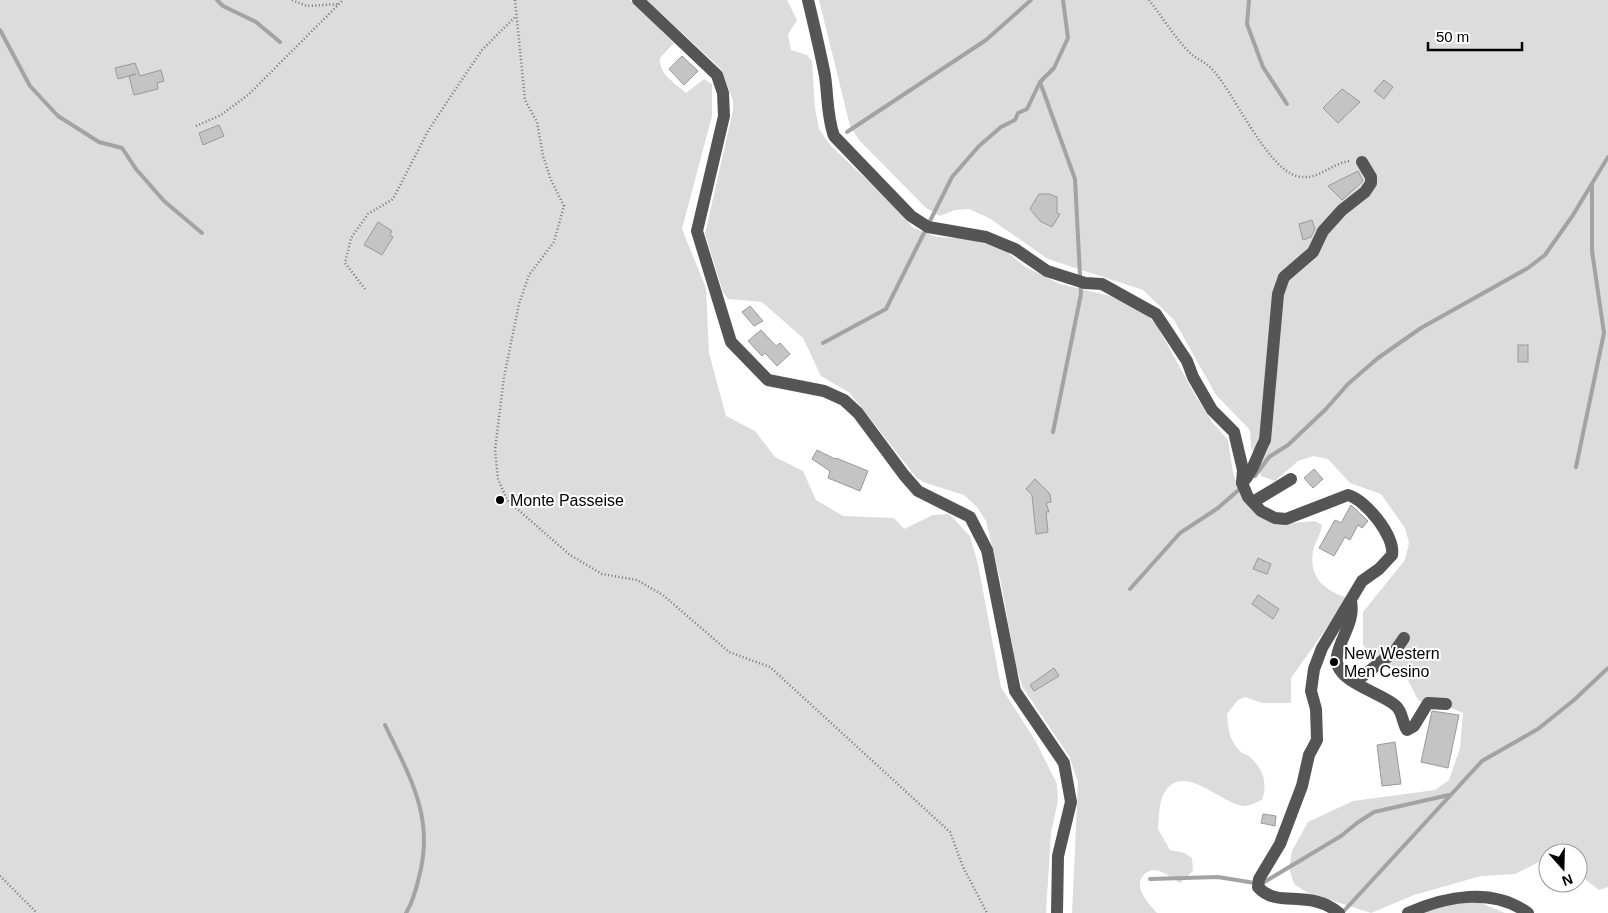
<svg xmlns="http://www.w3.org/2000/svg" width="1608" height="913" font-family="Arial,sans-serif">
<style>
.green{fill:#dcdcdc}
.lines{fill:none;stroke-linecap:round;stroke-linejoin:round}
.stream{stroke:#a3a3a3;stroke-width:4}
.building{fill:#c4c4c4;stroke:#999}
.path{stroke:#777;stroke-width:2.5;stroke-dasharray:1 2.5;stroke-linecap:butt}
.minor{stroke:#555;stroke-width:12}
.poi-dot{fill:#000;stroke:#fff;stroke-width:2}
.labels{text-anchor:middle;dominant-baseline:central;stroke-width:4;stroke-linejoin:round;paint-order:stroke}
.poi-label{font-size:16px;fill:#000;stroke:#fff;text-anchor:start}
</style>
<rect width="100%" height="100%" fill="#fff"/>
<!-- green -->
<g class="green">
<path d="M0,0H630L674,43L660,58C659,75 674,82 686,93L704,79L712,84V116L682,229L706,288L709,353L726,416L755,431L775,457L803,471L816,500L843,516L894,518L904,529L933,515L949,514L970,536L978,564L1001,687L1035,740L1057,784L1058,801L1051,832L1046,913H0Z"/>
<path d="M647,0H787L797,20L788,34L791,50L807,55L812,61L815,108L819,129L831,146L899,210L913,228L937,237L969,239L1005,250L1024,266L1060,284L1110,296L1142,310L1156,324L1195,395L1212,422L1228,440L1233,473L1241,495L1281,524L1315,521L1322,525C1321,533 1317,539 1314,547C1307,574 1322,590 1346,597L1343,605L1291,678V703H1262L1245,697L1238,700L1227,714C1228,728 1229,740 1240,751C1242,754 1247,754 1250,757C1263,769 1268,783 1262,800C1257,802 1250,806 1244,806C1220,804 1182,759 1163,795C1159,804 1159,819 1158,829L1170,850L1185,853L1192,858L1193,871L1180,883C1173,879 1162,870 1154,870C1150,870 1146,872 1144,875C1132,887 1149,904 1157,913H1072L1078,782L1069,756L1023,688L1016,666L1001,583L986,521L977,507L964,495L923,482L916,477L850,393L821,376L803,338L762,302L728,299L723,292L705,234L733,110V101L721,69Z"/>
<polygon points="819,0 1608,0 1608,887 1599,890 1578,874 1578,853 1548,853 1548,860 1543,860 1515,874 1481,876 1414,895 1371,913 1308,893 1294,884 1289,868 1292,851 1308,822 1353,801 1435,790 1449,780 1460,748 1463,713 1449,707 1432,708 1418,700 1404,672 1374,657 1363,645 1363,612 1405,560 1409,543 1405,528 1381,494 1350,483 1328,459 1313,456 1298,461 1275,481 1261,476 1251,447 1250,430 1216,395 1174,320 1143,290 1048,259 989,218 969,209 955,210 940,216 926,208 859,140 850,126"/>
<polygon points="1476,901 1505,913 1420,913 1442,905"/>
</g>
<g class="lines">
<!-- stream -->
<g class="stream">
<polyline points="217,0 223,6 256,22 280,42"/>
<polyline points="1249,0 1247,24 1263,67 1287,104"/>
<polyline points="0,30 30,86 58,116 99,142 122,148 136,169 164,201 202,233"/>
<polyline points="1040,82 1075,179 1081,294 1053,432"/>
<polyline points="847,132 986,40 1031,0"/>
<polyline points="823,343 886,309 952,177 979,146 1001,127 1015,120 1018,113 1027,109 1040,82 1054,68 1068,38 1063,0"/>
<polyline points="1576,467 1604,333 1592,251 1592,185"/>
<polyline points="1255,476 1269,457 1288,445 1326,409 1348,384 1378,358 1421,328 1528,268 1545,255 1573,215 1608,157"/>
<polyline points="1130,589 1180,533 1218,508 1242,487"/>
<path d="M385,725C410,777 435,818 419,877C416,890 413,902 406,913"/>
<polyline points="1150,879 1218,877 1261,884 1341,836 1357,823 1374,812 1449,795"/>
<polyline points="1342,913 1482,761 1538,729 1574,700 1608,668"/>
</g>
</g>
<!-- building -->
<g class="building">
<polygon points="682,56 698,71 684,85 669,69"/>
<polygon points="135,63 140,76 161,70 164,81 157,83 158,89 134,95 129,76 136,74 118,79 115,68"/>
<polygon points="1384,80 1393,87 1384,99 1374,91"/>
<polygon points="1342,89 1360,102 1338,123 1323,108"/>
<polygon points="219,125 224,136 203,145 199,133"/>
<polygon points="1358,171 1363,181 1342,200 1328,186"/>
<polygon points="1039,194 1049,194 1057,197 1057,213 1060,214 1052,227 1040,221 1030,209"/>
<polygon points="1312,220 1315,229 1311,237 1303,240 1299,224"/>
<polygon points="378,222 392,231 390,235 393,237 382,255 364,245"/>
<polygon points="750,306 763,321 754,326 742,312"/>
<polygon points="761,330 776,346 780,343 790,354 777,366 765,353 762,356 748,341"/>
<rect x="1518" y="345" width="10" height="17"/>
<polygon points="817,450 835,459 836,458 868,471 860,491 828,478 830,471 812,459"/>
<polygon points="1314,469 1323,479 1313,488 1304,478"/>
<polygon points="1035,479 1050,494 1051,502 1046,503 1049,512 1046,512 1048,532 1036,534 1032,495 1026,489"/>
<polygon points="1351,505 1368,521 1362,528 1358,525 1350,540 1345,537 1334,556 1319,548 1335,520 1341,523"/>
<polygon points="1258,558 1271,564 1267,574 1253,569"/>
<polygon points="1258,595 1279,609 1273,619 1252,604"/>
<polygon points="1054,668 1059,676 1034,691 1030,685"/>
<polygon points="1432,711 1459,715 1448,768 1421,762"/>
<polygon points="1395,742 1401,784 1382,786 1377,745"/>
<polygon points="1263,814 1276,816 1275,826 1261,823"/>
</g>
<g class="lines">
<!-- path -->
<g class="path">
<polyline points="292,0 307,6 339,4"/>
<polyline points="515,0 525,100 537,122 543,156 551,180 564,206 554,242 529,275 519,304 504,377 495,450 498,479 507,500 570,555 602,574 637,580 663,595 729,652 770,667 950,832 963,867 987,913"/>
<path d="M1149,0C1163,18 1175,38 1191,54C1197,59 1205,62 1210,67C1234,91 1265,167 1297,176C1317,182 1331,163 1350,161"/>
<polyline points="196,126 221,115 248,95 343,0"/>
<polyline points="365,289 345,263 351,238 368,214 393,199 428,131 453,93 482,50 516,16"/>
<polyline points="0,876 37,913"/>
</g>
<!-- minor -->
<g class="minor">
<polyline points="638,0 717,75 723,93 724,116 697,231 731,342 768,380 824,391 844,400 858,413 904,475 918,491 970,517 987,550 1015,691 1064,763 1071,802 1058,856 1057,913"/>
<path d="M808,0C814,25 820,50 825,76C828,96 827,117 834,136L911,216L928,227L986,237L1015,249L1047,271L1085,283L1102,284L1156,314L1187,361L1193,377L1212,410L1234,432L1243,470L1242,483L1248,497L1261,511L1275,518L1286,519L1348,495C1366,500 1395,536 1392,555L1379,569L1362,581L1322,648L1314,669L1311,691L1316,709L1317,740L1309,755L1302,786L1280,844L1259,879L1258,887C1277,909 1309,888 1339,913"/>
<path d="M1242,483C1254,471 1257,455 1265,440L1278,294L1284,277L1313,252L1323,231L1342,210L1365,192L1371,183V177L1362,162"/>
<polyline points="1253,502 1291,479"/>
<path d="M1351,601C1355,622 1341,636 1337,656C1332,682 1382,692 1396,706C1403,712 1402,723 1407,730L1414,726L1428,703L1446,704"/>
<polyline points="1355,682 1395,651 1404,638"/>
<path d="M1408,913C1446,896 1492,887 1528,913"/>
</g>
</g>
<!-- markers -->
<g class="poi-dot">
<circle cx="500" cy="500" r="5"/>
<circle cx="1334" cy="662" r="5"/>
</g>
<g class="labels">
<!-- poi labels -->
<g class="poi-label">
<text x="510" y="500">Monte Passeise</text>
<text x="1344" y="653">New Western<tspan x="1344" dy="18">Men Cesino</tspan></text>
</g>
</g>
<!-- north arrow -->
<g transform="translate(1563 868) rotate(160)"><circle r="24" fill="#ffffff" stroke="#999999"/>
<path d="M0-4L9 19L0 12L-9 19Z" fill="#000000"/>
<text y="-8" font-size="14" font-weight="bold" text-anchor="middle" fill="#000000">N</text>
</g>
<!-- scale -->
<path d="M1428 42v8h94v-8" fill="none" stroke="#000000" stroke-width="2.5"/>
<text x="1436" y="42" font-size="15" fill="#000000" stroke="#ffffff" stroke-width="4" paint-order="stroke">50 m</text>
</svg>
